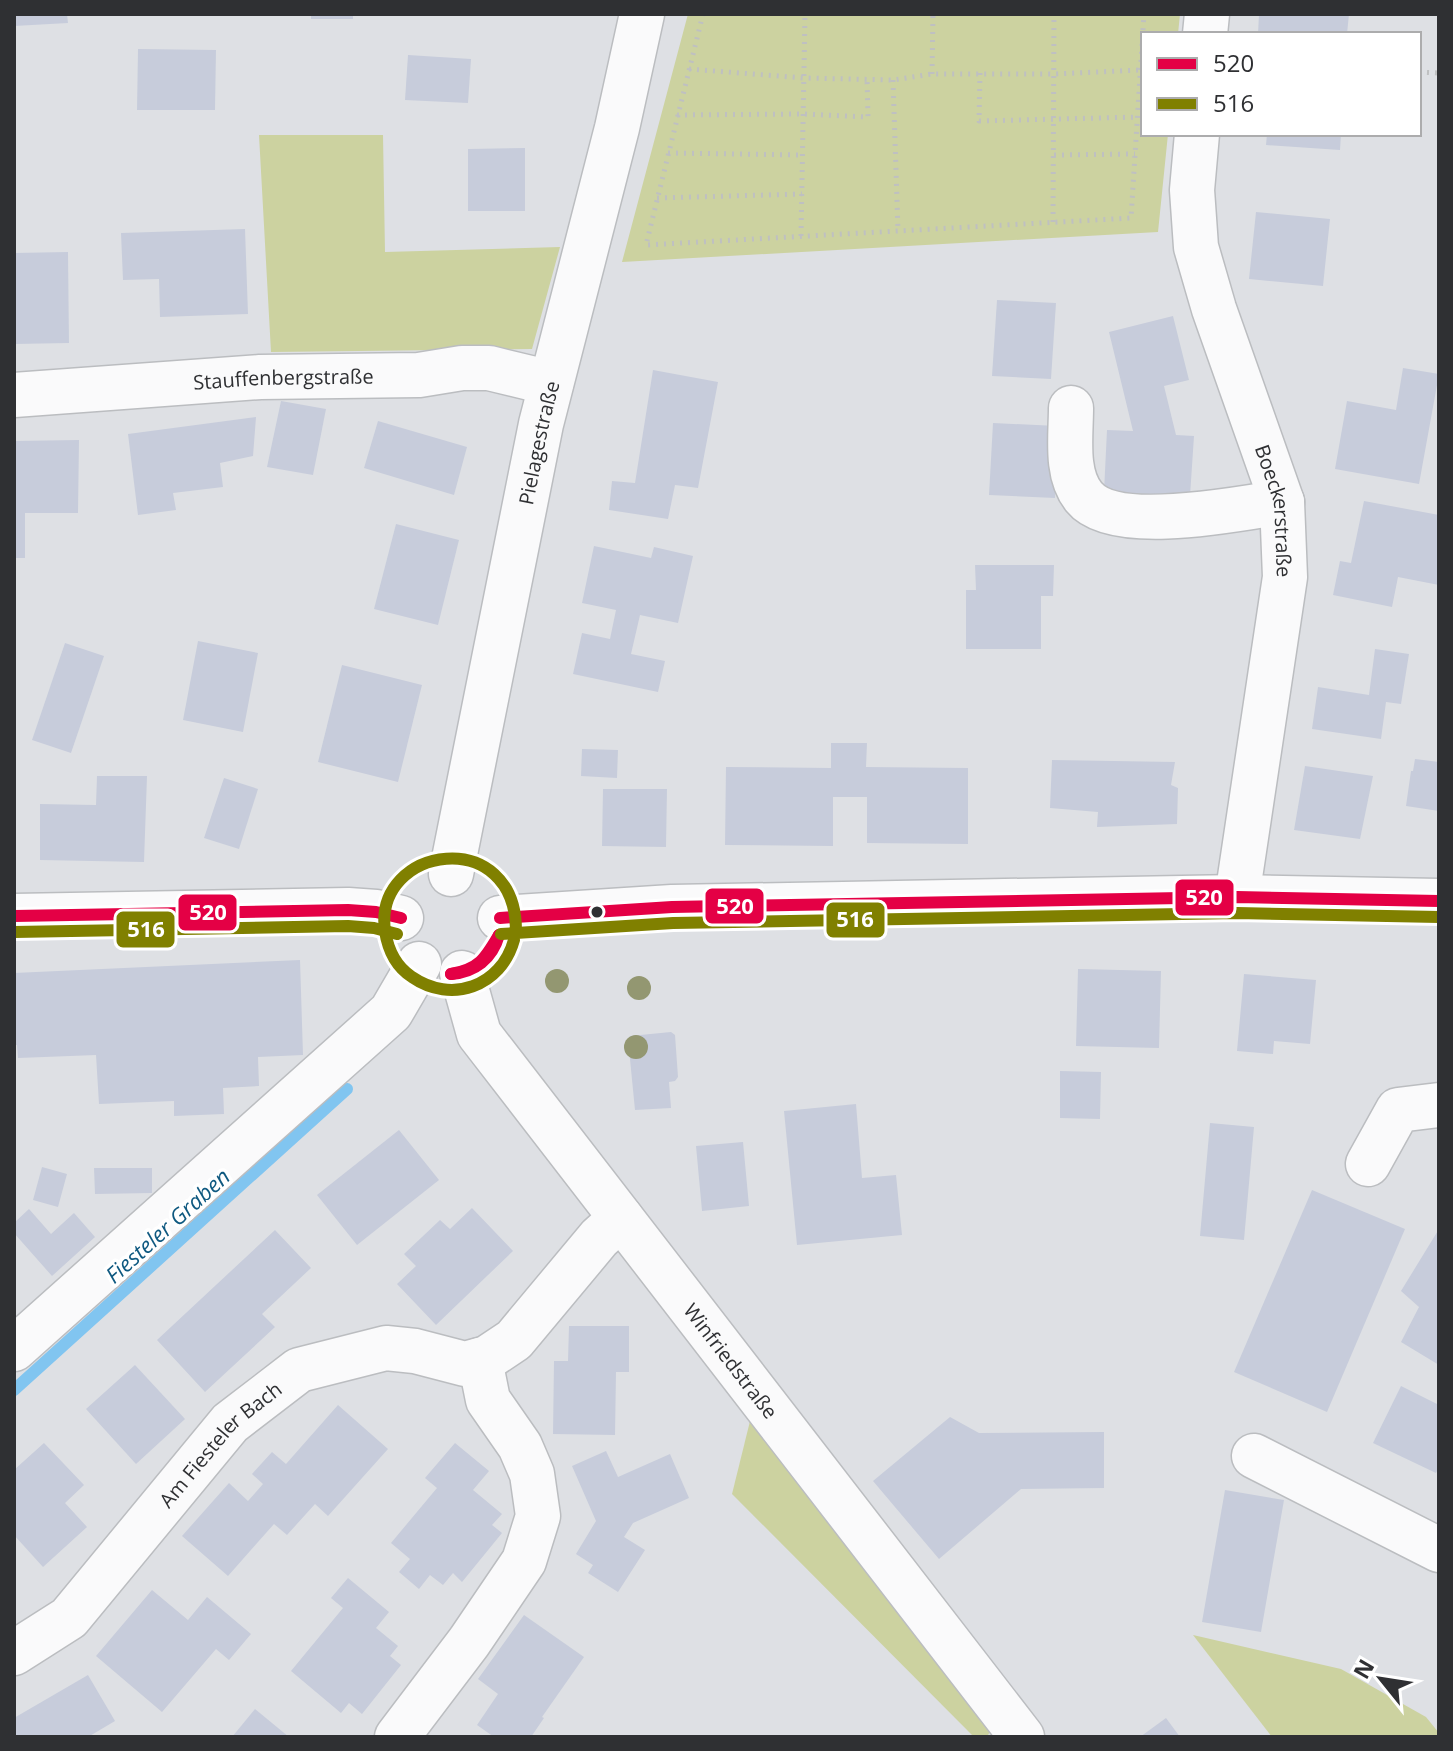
<svg xmlns="http://www.w3.org/2000/svg" width="1453" height="1751" font-family="'Open Sans',sans-serif">
<style>
.green{fill:#ccd2a0}
.lines{fill:none;stroke-linecap:round;stroke-linejoin:round}
.stream{stroke:#81c5f0;stroke-width:12}
.building{fill:#c7ccdb}
.minor-casing{stroke:#bbbdc0;stroke-width:47}
.path{stroke:#bfc0c1;stroke-width:5;stroke-dasharray:2 6;stroke-linecap:butt}
.minor{stroke:#fafafb;stroke-width:44}
.bus-1-casing{stroke:#fff;stroke-width:18}
.bus-2-casing{stroke:#fff;stroke-width:18}
.bus-1{stroke:#e40045;stroke-width:12}
.bus-2{stroke:#808000;stroke-width:12}
.tree{fill:#939771}
.bus-dot{fill:#2f3033;stroke:#fff;stroke-width:3}
.labels{text-anchor:middle;dominant-baseline:central;stroke-width:7;stroke-linejoin:round;paint-order:stroke}
.street-label{font-size:20px;fill:#2f3033;stroke:#fff}
.water-label{font-size:22px;font-style:italic;fill:#0f5980;stroke:#fff}
.line-badge{stroke:#fff;stroke-width:3}
.badge-label{font-size:22px;text-anchor:middle;font-weight:bold;fill:#fff}
</style>
<rect width="100%" height="100%" fill="#dee0e4"/>
<!-- green -->
<g class="green">
<polygon points="688,14 1180,14 1178,34 1143,34 1143,134 1168,134 1158,232 622,262"/>
<polygon points="259,135 383,135 385,252 560,247 532,349 271,352"/>
<polygon points="752,1413 994,1724 987,1737 974,1737 732,1494"/>
<polygon points="1193,1635 1341,1669 1426,1717 1439,1733 1439,1737 1272,1737"/>
</g>
<g class="lines">
<!-- stream -->
<polyline class="stream" points="14,1390 347,1089"/>
</g>
<!-- building -->
<g class="building">
<polygon points="14,14 67,14 68,23 14,26"/>
<rect x="311" y="14" width="42" height="5"/>
<polygon points="1259,14 1349,14 1347,34 1258,34"/>
<polygon points="138,49 216,50 215,110 137,110"/>
<polygon points="408,55 471,59 468,103 405,100"/>
<polygon points="1267,134 1341,134 1340,150 1266,145"/>
<polygon points="525,148 525,211 468,211 468,149"/>
<polygon points="1256,212 1330,219 1323,286 1249,279"/>
<polygon points="245,229 248,314 160,317 159,279 123,280 121,233"/>
<polygon points="68,252 69,343 14,344 14,253"/>
<polygon points="997,300 1056,303 1051,379 992,376"/>
<polygon points="1173,316 1189,380 1164,386 1176,435 1194,436 1190,496 1104,492 1107,430 1133,431 1109,332"/>
<polygon points="1403,368 1439,374 1419,484 1335,469 1347,401 1396,410"/>
<polygon points="653,370 718,382 698,488 675,485 668,519 609,510 612,481 635,483"/>
<polygon points="281,401 326,409 313,475 267,467"/>
<polygon points="256,417 253,456 220,463 223,487 173,493 176,510 138,515 128,434"/>
<polygon points="378,421 467,447 454,495 364,468"/>
<polygon points="993,423 1057,426 1055,498 989,495"/>
<polygon points="79,440 78,513 25,513 25,558 14,558 14,441"/>
<polygon points="1364,501 1439,515 1439,585 1398,577 1392,607 1333,595 1340,561 1351,563"/>
<polygon points="396,524 459,540 438,625 374,609"/>
<polygon points="594,546 651,558 654,547 693,556 678,623 640,615 631,654 665,661 658,692 573,674 582,633 610,639 616,610 582,603"/>
<polygon points="975,565 1054,565 1053,596 1041,596 1041,649 966,649 966,590 976,590"/>
<polygon points="198,641 258,653 243,732 183,720"/>
<polygon points="65,643 104,656 71,753 32,740"/>
<polygon points="1375,649 1409,654 1401,704 1386,702 1381,739 1312,729 1318,687 1369,695"/>
<polygon points="342,665 422,685 398,782 318,762"/>
<polygon points="831,743 867,743 866,767 968,768 968,844 867,843 867,797 833,797 833,846 725,845 726,767 831,768"/>
<polygon points="582,749 618,750 617,778 581,776"/>
<polygon points="1415,759 1439,762 1439,811 1406,806 1411,771 1413,771"/>
<polygon points="1052,760 1175,762 1171,785 1178,788 1177,824 1097,827 1098,812 1050,808"/>
<polygon points="1305,766 1373,776 1360,839 1294,830"/>
<polygon points="97,776 147,776 144,862 40,860 40,804 96,805"/>
<polygon points="224,778 258,789 239,849 204,838"/>
<polygon points="603,789 667,789 666,847 602,846"/>
<polygon points="300,960 303,1055 258,1057 259,1086 223,1088 224,1114 174,1116 174,1101 99,1104 96,1055 18,1058 17,1045 14,1045 14,973"/>
<polygon points="1078,969 1161,971 1159,1048 1076,1046"/>
<polygon points="1244,974 1316,980 1310,1044 1274,1041 1273,1054 1237,1051"/>
<polygon points="671,1032 675,1035 678,1077 675,1081 669,1082 671,1108 635,1110 628,1039 630,1036"/>
<polygon points="1060,1071 1101,1072 1100,1119 1060,1118"/>
<polygon points="856,1104 862,1178 896,1175 902,1235 797,1245 784,1111"/>
<polygon points="1210,1123 1254,1127 1244,1240 1200,1236"/>
<polygon points="399,1130 439,1180 357,1245 317,1195"/>
<polygon points="743,1142 749,1206 702,1211 696,1146"/>
<polygon points="42,1167 67,1174 58,1207 33,1200"/>
<polygon points="94,1168 152,1168 152,1193 95,1194"/>
<polygon points="1312,1190 1405,1229 1327,1412 1234,1372"/>
<polygon points="472,1208 513,1251 436,1325 397,1284 416,1266 404,1254 440,1220 450,1229"/>
<polygon points="29,1209 51,1234 74,1213 95,1237 52,1276 14,1233 14,1223"/>
<polygon points="1439,1229 1439,1365 1401,1342 1419,1307 1401,1291"/>
<polygon points="275,1230 311,1268 262,1314 275,1327 205,1392 157,1340"/>
<polygon points="569,1326 629,1326 629,1372 616,1372 615,1435 553,1434 554,1361 568,1361"/>
<polygon points="135,1365 185,1419 136,1464 86,1409"/>
<polygon points="1401,1386 1439,1405 1439,1467 1436,1473 1373,1443"/>
<polygon points="338,1405 388,1449 328,1516 315,1504 287,1535 274,1524 228,1576 182,1536 229,1483 248,1501 263,1484 252,1474 272,1452 286,1464"/>
<polygon points="950,1417 979,1433 1104,1432 1104,1488 1021,1489 939,1559 873,1481"/>
<polygon points="44,1443 84,1485 65,1503 87,1527 43,1567 14,1535 14,1470"/>
<polygon points="455,1443 489,1471 473,1490 502,1514 492,1525 502,1533 462,1582 453,1573 443,1585 430,1575 419,1589 399,1572 410,1559 391,1543 437,1488 425,1478"/>
<polygon points="606,1451 618,1477 670,1454 689,1498 633,1523 624,1537 645,1550 618,1592 588,1573 593,1565 576,1554 596,1521 572,1466"/>
<polygon points="1225,1490 1284,1500 1261,1632 1202,1622"/>
<polygon points="348,1578 389,1612 376,1628 398,1646 390,1656 401,1665 362,1714 349,1703 341,1713 291,1671 343,1608 331,1598"/>
<polygon points="152,1590 188,1620 207,1597 251,1634 229,1660 216,1649 162,1712 96,1656"/>
<polygon points="524,1615 584,1657 542,1717 544,1718 531,1737 494,1737 477,1725 498,1694 478,1679"/>
<polygon points="88,1675 115,1721 88,1737 14,1737 14,1718"/>
<polygon points="255,1709 289,1737 232,1737"/>
<polygon points="1166,1718 1180,1737 1140,1737"/>
</g>
<g class="lines">
<!-- minor casing -->
<g class="minor-casing">
<g id="minor">
<polyline points="1205,34 1207,14"/>
<path id="s1" d="M1197,134L1192,190L1196,247L1214,309L1282,502L1285,577L1237,897"/>
<path id="s2" d="M14,395L260,377L419,375L462,368H489L551,383"/>
<path d="M1071,408C1071,436 1065,474 1084,497C1114,534 1238,509 1282,502"/>
<path id="s3" d="M451,874L541,424L617,128L642,14"/>
<polyline points="14,916 348,910 376,912 401,918"/>
<polyline points="500,918 672,907 1237,897 1439,901"/>
<path id="s4" d="M462,973L479,1034L1022,1737"/>
<polyline points="1368,1164 1398,1110 1439,1105"/>
<polyline points="14,1349 391,1012 419,964"/>
<polyline points="1254,1456 1439,1550"/>
<path id="s5" d="M14,1653L69,1618L230,1423L299,1370L386,1348L415,1351L465,1364L487,1358L514,1340L599,1238L621,1218"/>
<polyline points="397,1737 469,1642 524,1561 538,1516 532,1474 520,1446 488,1400 480,1360"/>
</g>
</g>
<!-- path -->
<g class="path">
<polyline points="703,14 646,245 1131,218 1144,14"/>
<polyline points="689,69 804,78 893,80 932,74 1054,74 1140,70"/>
<polyline points="1419,72 1439,73"/>
<polyline points="980,73 979,121 1138,117"/>
<polyline points="932,74 933,14"/>
<polyline points="893,80 898,231"/>
<polyline points="677,115 803,114 868,117 867,79"/>
<polyline points="668,153 803,155"/>
<polyline points="1054,155 1135,154"/>
<polyline points="657,198 802,194"/>
<polyline points="1053,222 1054,14"/>
<polyline points="801,236 805,14"/>
</g>
<!-- minor -->
<use href="#minor" class="minor"/>
<!-- bus-1 casing -->
<g class="bus-1-casing">
<g id="bus-1">
<polyline points="14,916 348,910 376,912 401,918"/>
<polyline points="500,918 672,907 1237,897 1439,901"/>
<path d="M451,974C479,969 485,959 499,935"/>
<path d="M451,974C475,972 492,959 499,935"/>
</g>
</g>
<!-- bus-2 casing -->
<g class="bus-2-casing">
<g id="bus-2">
<polyline points="14,932 348,926 374,928 397,934"/>
<polyline points="501,934 673,923 1237,913 1439,917"/>
<path d="M514,940C501,987 451,1004 412,977C395,966 388,950 385,931C373,845 517,824 516,932"/>
</g>
</g>
<!-- bus-1 -->
<use href="#bus-1" class="bus-1"/>
<!-- bus-2 -->
<use href="#bus-2" class="bus-2"/>
</g>
<!-- trees -->
<g class="tree">
<circle cx="557" cy="981" r="12"/>
<circle cx="639" cy="988" r="12"/>
<circle cx="636" cy="1047" r="12"/>
</g>
<!-- markers -->
<circle class="bus-dot" cx="597" cy="912" r="7"/>
<g class="labels">
<!-- street labels -->
<g class="street-label">
<text stroke="none"><textPath href="#s2" startOffset="270">Stauffenbergstraße</textPath></text>
<text stroke="none"><textPath href="#s3" startOffset="440">Pielagestraße</textPath></text>
<text stroke="none"><textPath href="#s1" startOffset="390">Boeckerstraße</textPath></text>
<text stroke="none"><textPath href="#s4" startOffset="476">Winfriedstraße</textPath></text>
<text stroke="none"><textPath href="#s5" startOffset="296">Am Fiesteler Bach</textPath></text>
</g>
<!-- water labels -->
<g class="water-label">
<text transform="translate(167 1225) rotate(-42)">Fiesteler Graben</text>
</g>
</g>
<g class="line-badge">
<rect x="1174" y="878" width="61" height="39" rx="8" fill="#e40045"/>
<rect x="704" y="887" width="61" height="38" rx="8" fill="#e40045"/>
<rect x="177" y="893" width="61" height="39" rx="8" fill="#e40045"/>
<rect x="825" y="901" width="61" height="38" rx="8" fill="#808000"/>
<rect x="115" y="910" width="61" height="39" rx="8" fill="#808000"/>
</g>
<g class="badge-label">
<text x="1204" y="905">520</text>
<text x="735" y="914">520</text>
<text x="208" y="920">520</text>
<text x="855" y="927">516</text>
<text x="146" y="937">516</text>
</g>
<!-- border -->
<rect width="1453" height="1751" fill="none" stroke="#2f3033" stroke-width="32"/>
<!-- legend -->
<rect x="1141" y="32" width="280" height="104" fill="#ffffff" stroke="#acacad" stroke-width="2"/>
<rect x="1157" y="58" width="40" height="12" fill="#e40045" stroke="#acacad" stroke-width="2"/>
<text x="1213" y="72" font-size="24" fill="#2f3033">520</text>
<rect x="1157" y="98" width="40" height="12" fill="#808000" stroke="#acacad" stroke-width="2"/>
<text x="1213" y="112" font-size="24" fill="#2f3033">516</text>
<!-- north arrow -->
<g transform="translate(1381 1679) rotate(300)" stroke="#ffffff" stroke-width="6" paint-order="stroke">
<path d="M0-6L14 30L0 20L-14 30Z" fill="#2f3033"/>
<text y="-12" font-size="22" font-weight="bold" text-anchor="middle" fill="#2f3033">N</text>
</g>
</svg>
